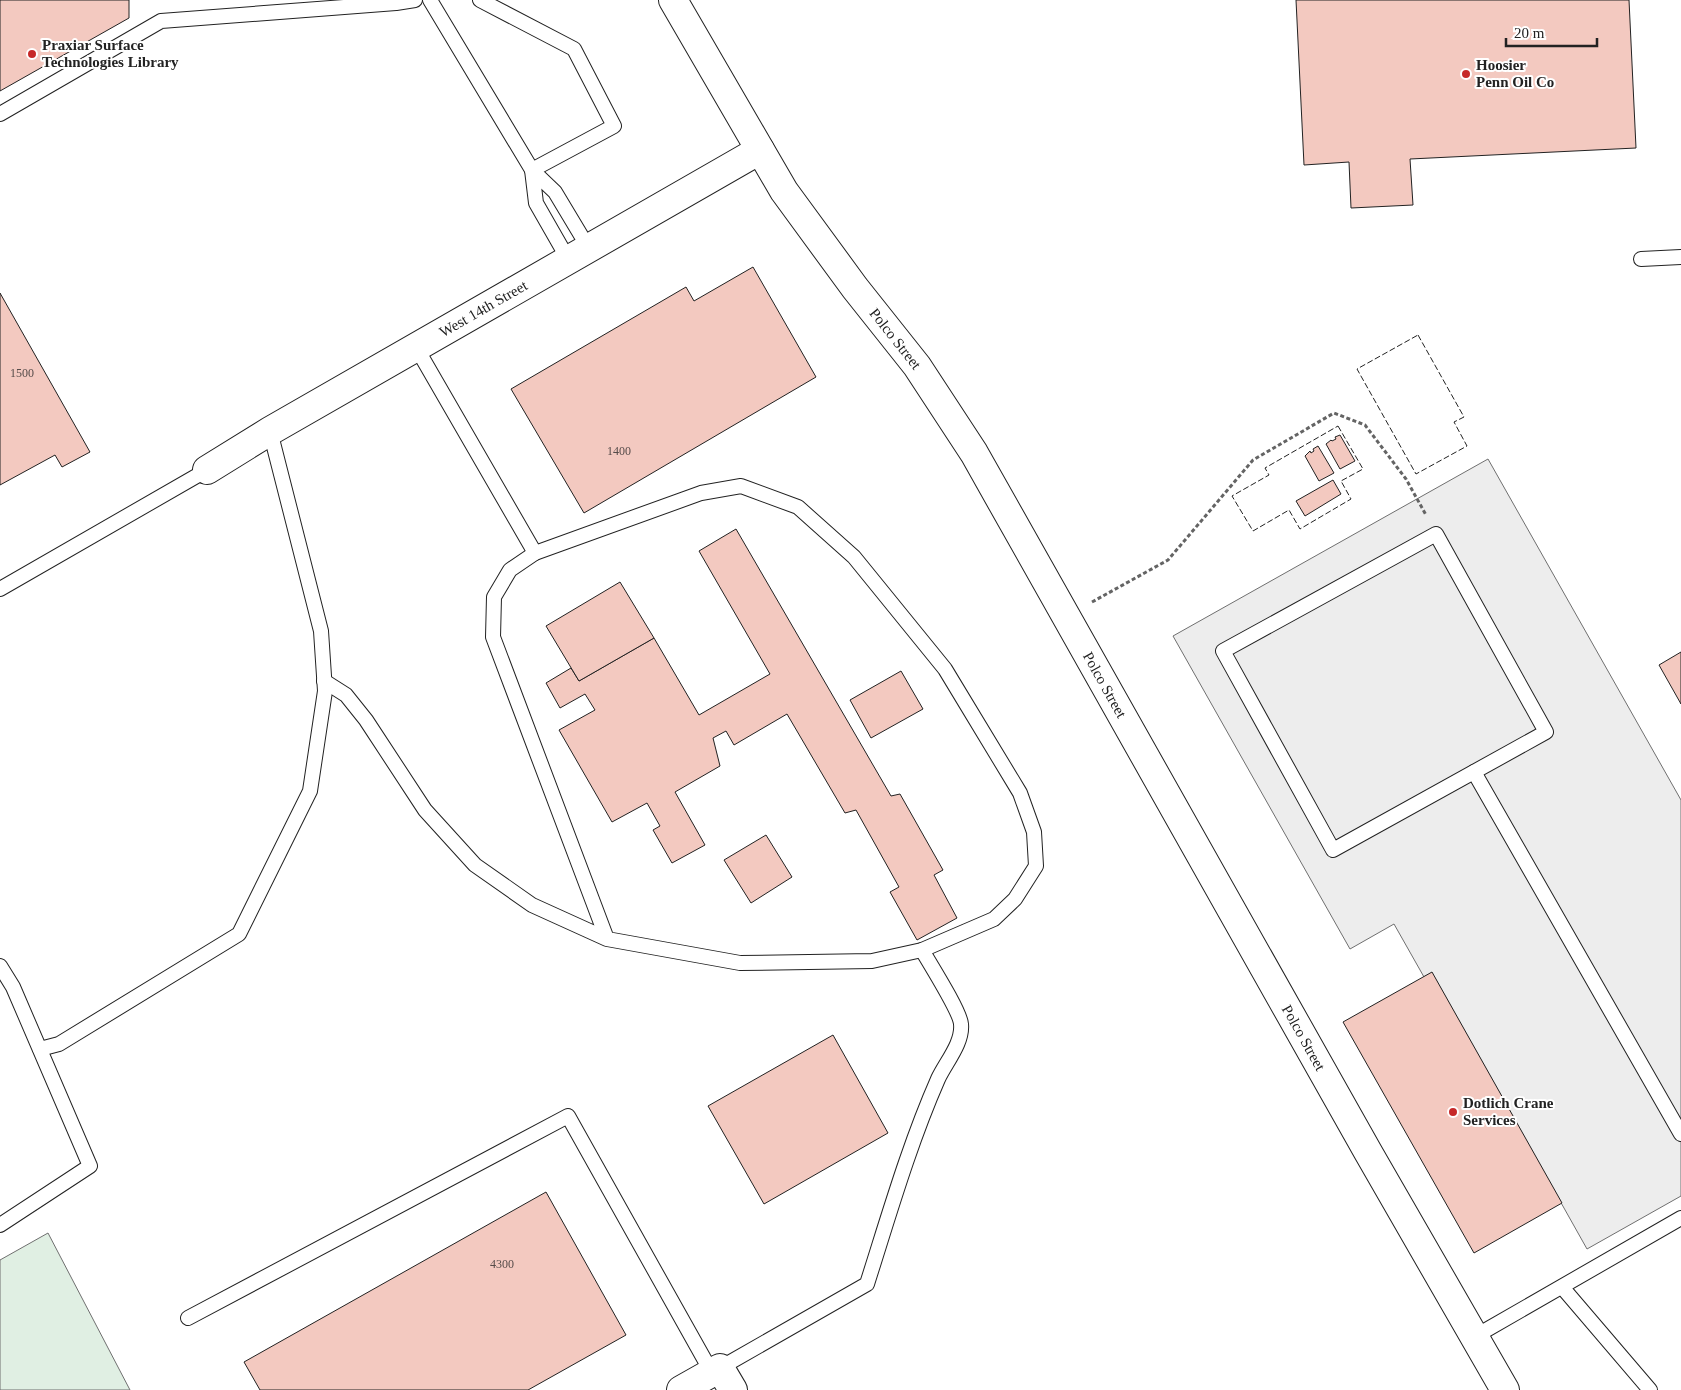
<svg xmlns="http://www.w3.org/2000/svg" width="1681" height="1390" font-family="Georgia,serif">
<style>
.green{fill:#e0efe3;stroke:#6f6f6f}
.parking{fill:#ededed;stroke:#6f6f6f}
.building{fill:#f3c9c0;stroke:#222}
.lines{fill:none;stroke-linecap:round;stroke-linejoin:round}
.lane-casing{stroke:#222;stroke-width:16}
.street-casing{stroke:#222;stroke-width:30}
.secondary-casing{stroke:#222;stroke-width:30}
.path{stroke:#646464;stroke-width:3;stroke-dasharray:4 2.5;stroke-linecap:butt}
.lane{stroke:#fff;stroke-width:14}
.street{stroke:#fff;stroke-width:28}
.secondary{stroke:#fff;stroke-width:28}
.fence{stroke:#222;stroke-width:1;stroke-dasharray:6 2.5;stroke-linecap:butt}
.poi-dot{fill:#c62828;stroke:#fff;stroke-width:2}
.labels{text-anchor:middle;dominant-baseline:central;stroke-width:4;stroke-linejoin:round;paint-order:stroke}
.number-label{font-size:12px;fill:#564c4a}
.poi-label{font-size:15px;font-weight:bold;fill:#222;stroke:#fff;text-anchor:start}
.street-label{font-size:15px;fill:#222;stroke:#fff}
</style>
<rect width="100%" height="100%" fill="#fff"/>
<!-- green -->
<polygon class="green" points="48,1233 130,1390 0,1390 0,1260"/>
<!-- parking -->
<polygon class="parking" points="1488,459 1681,800 1681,1196 1587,1249 1432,973 1424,977 1394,924 1350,949 1173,636"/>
<!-- building -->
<g class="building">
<polygon points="0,0 129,0 129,18 0,91"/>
<polygon points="1296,0 1629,0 1636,148 1410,159 1413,205 1351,208 1349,162 1304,165"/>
<polygon points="753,267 816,377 584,513 511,389 686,287 694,301"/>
<polygon points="0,293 90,452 62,467 55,455 0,485"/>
<polygon points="1340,435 1355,461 1340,469 1326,444 1331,440 1332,441 1336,439 1335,437"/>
<polygon points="1318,446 1334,473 1319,481 1305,456 1310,451 1311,453 1314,451 1313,449"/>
<polygon points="1333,480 1341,494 1305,516 1296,501"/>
<polygon points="736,529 891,796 900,794 943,870 934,875 957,918 917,940 890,892 899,887 856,810 845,813 787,714 734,745 726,731 713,738 720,766 675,792 705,845 672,863 653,830 660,826 647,803 612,822 559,730 595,710 585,694 560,708 546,683 571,668 579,681 654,638 699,715 770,674 699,551"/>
<polygon points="620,582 654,638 579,681 546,626"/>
<polygon points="1681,652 1681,704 1659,665"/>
<polygon points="901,671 923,709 871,738 850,700"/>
<polygon points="766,835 792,877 751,903 724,860"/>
<polygon points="1432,972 1562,1203 1474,1253 1343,1022"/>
<polygon points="833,1035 888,1133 764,1204 708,1106"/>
<polygon points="546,1192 626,1335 528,1390 260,1390 244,1362"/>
</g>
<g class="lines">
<!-- lane casing -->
<g class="lane-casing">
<g id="lane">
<polyline points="430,0 532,170 614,126 574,49 480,0"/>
<polyline points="0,114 161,21 396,3 415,0"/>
<polyline points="568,259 536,203 532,170 555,192 588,247"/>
<polyline points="1641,259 1681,257"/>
<polyline points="416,347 535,553"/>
<polygon points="1436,534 1546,732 1333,850 1223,651"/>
<polyline points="0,589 207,470"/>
<polyline points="324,681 346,695 366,720 425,810 475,865 532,905 607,939 740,963 872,961 922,950 994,919 1015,899 1036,866 1034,832 1020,793 945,669 854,557 798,507 741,486 701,493 535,553 510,570 494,597 493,637 607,939"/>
<polyline points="1474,772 1681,1134"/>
<polyline points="0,966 13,987 90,1166 0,1225"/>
<polyline points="40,1049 59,1044 239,934 310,791 325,691 321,631 270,431"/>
<polyline points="1562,1287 1650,1390"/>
<polyline points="188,1318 568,1116 712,1373"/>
<polyline points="1474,1337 1681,1218"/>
<path d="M720,1368L867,1284C889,1215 909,1145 938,1079C946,1062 963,1043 961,1024C960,1011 930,964 922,950"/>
</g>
</g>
<!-- street casing -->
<g class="street-casing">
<g id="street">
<path id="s1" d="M207,470L270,431L760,150"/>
<polyline points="681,1390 720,1368 733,1390"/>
</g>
</g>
<!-- secondary casing -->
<g class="secondary-casing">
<g id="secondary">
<path id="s2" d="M673,0L784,191L855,288L917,366L974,453L1368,1152L1505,1390"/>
</g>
</g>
<!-- path -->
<polyline class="path" points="1092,602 1168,560 1253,460 1334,413 1365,425 1406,479 1426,515"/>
<!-- lane -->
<use href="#lane" class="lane"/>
<!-- street -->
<use href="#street" class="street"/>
<!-- secondary -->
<use href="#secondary" class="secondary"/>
<!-- fence -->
<g class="fence">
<polygon points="1418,335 1464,417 1454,422 1467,446 1416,474 1357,369"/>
<polygon points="1338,426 1363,469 1341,481 1351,499 1300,529 1289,510 1253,531 1232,496 1269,475 1265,468"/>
</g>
</g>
<!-- markers -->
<g class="poi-dot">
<circle cx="32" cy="54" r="5"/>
<circle cx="1466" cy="74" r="5"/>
<circle cx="1453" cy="1112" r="5"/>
</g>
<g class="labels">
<!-- number labels -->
<g class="number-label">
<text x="22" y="373">1500</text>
<text x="619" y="451">1400</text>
<text x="502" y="1264">4300</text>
</g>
<!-- poi labels -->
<g class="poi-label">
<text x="42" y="45">Praxiar Surface<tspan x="42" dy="17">Technologies Library</tspan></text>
<text x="1476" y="65">Hoosier<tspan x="1476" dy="17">Penn Oil Co</tspan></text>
<text x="1463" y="1103">Dotlich Crane<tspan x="1463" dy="17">Services</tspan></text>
</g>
<!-- street labels -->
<g class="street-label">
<text stroke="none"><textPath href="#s1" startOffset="320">West 14th Street</textPath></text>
<text stroke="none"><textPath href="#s2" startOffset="406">Polco Street</textPath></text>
<text stroke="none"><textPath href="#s2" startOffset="811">Polco Street</textPath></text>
<text stroke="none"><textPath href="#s2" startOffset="1216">Polco Street</textPath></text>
</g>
</g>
<!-- scale -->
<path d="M1506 38v8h91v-8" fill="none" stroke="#222222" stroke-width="2.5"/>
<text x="1514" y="38" font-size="15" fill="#222222" stroke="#ffffff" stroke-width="4" paint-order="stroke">20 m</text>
</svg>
